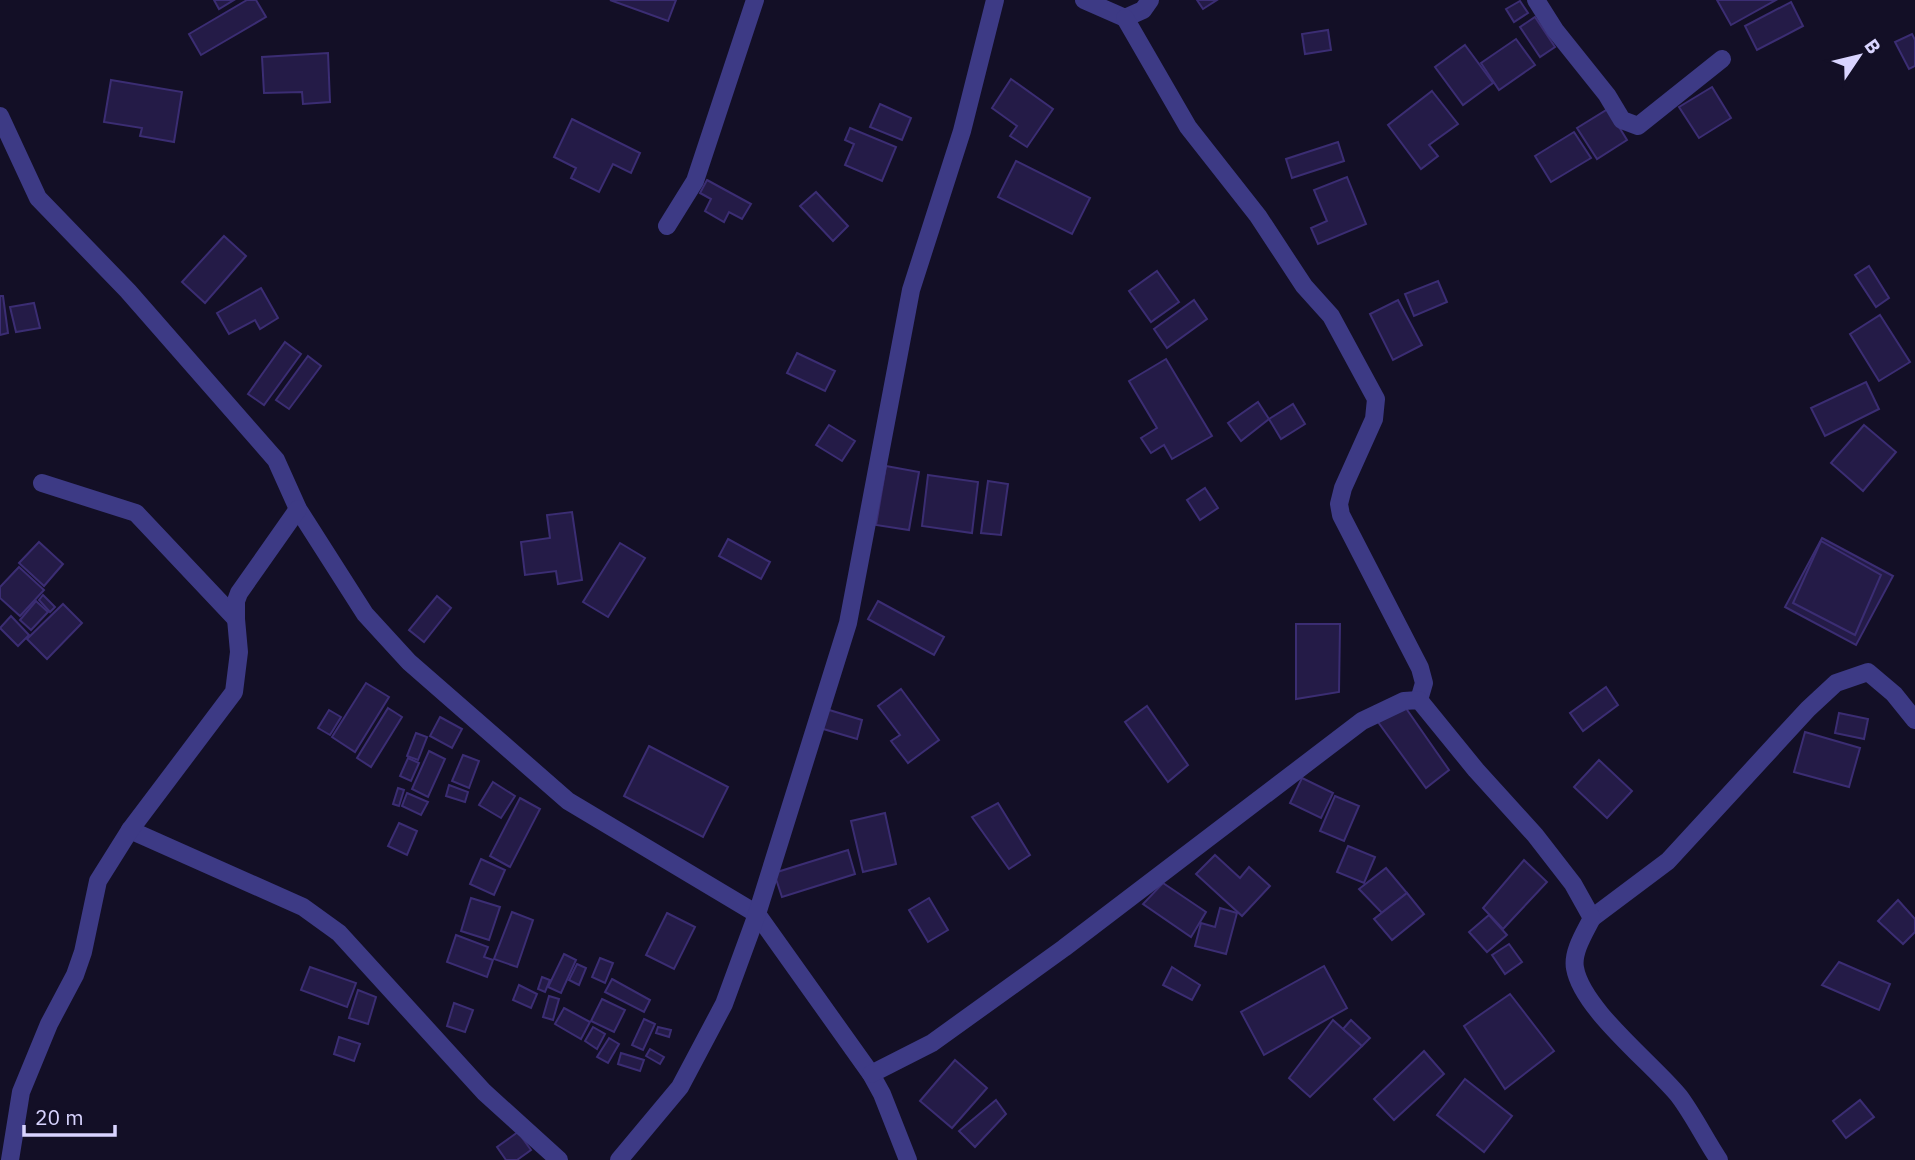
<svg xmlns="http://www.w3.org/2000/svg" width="1915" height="1160" font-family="'IBM Plex Sans',sans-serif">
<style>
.building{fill:#241b47;stroke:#3b2d73;stroke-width:2}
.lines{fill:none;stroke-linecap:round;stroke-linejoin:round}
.street{stroke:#3d3a85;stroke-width:18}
</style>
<rect width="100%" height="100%" fill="#130f26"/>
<!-- building -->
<g class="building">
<polygon points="214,0 234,0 219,9"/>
<polygon points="247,0 256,0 266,17 201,55 189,34"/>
<polygon points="610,0 676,0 668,21"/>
<polygon points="1197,0 1217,0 1203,9"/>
<polygon points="1717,0 1776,0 1731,25"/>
<polygon points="1520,1 1528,13 1514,22 1506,9"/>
<polygon points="1791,2 1803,26 1757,50 1745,26"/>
<polygon points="1535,17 1555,47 1540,57 1520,27"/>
<polygon points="1328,30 1331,50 1305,54 1302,34"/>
<polygon points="1912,34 1915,40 1915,66 1909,69 1895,42"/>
<polygon points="1516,39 1535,65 1499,90 1481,63"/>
<polygon points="1465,45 1493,83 1463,105 1435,67"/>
<polygon points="328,53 330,102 303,104 302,92 264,93 262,57"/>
<polygon points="1011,79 1053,109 1027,147 1010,136 1017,126 992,108"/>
<polygon points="111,80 182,92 174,142 140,136 142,128 104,122"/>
<polygon points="1712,87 1731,118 1699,138 1679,107"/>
<polygon points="1432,91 1458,124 1429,145 1438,156 1421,169 1388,125"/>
<polygon points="880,104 911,118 902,140 870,127"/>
<polygon points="1608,109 1627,140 1597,159 1577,128"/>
<polygon points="572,119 640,153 631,173 613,164 599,192 571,178 576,168 554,157"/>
<polygon points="850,128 896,147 882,181 845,165 854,144 845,140"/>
<polygon points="1574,132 1591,158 1551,182 1535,156"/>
<polygon points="1338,142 1344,161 1292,178 1286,159"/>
<polygon points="1016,161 1090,198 1072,234 998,197"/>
<polygon points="1347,177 1366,224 1318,244 1311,228 1327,221 1314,190"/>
<polygon points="707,180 751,204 742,219 729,212 724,222 705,211 711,199 700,193"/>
<polygon points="816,192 848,226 833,241 800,206"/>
<polygon points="224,236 246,256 205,303 182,282"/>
<polygon points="1869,266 1889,298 1876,307 1855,275"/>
<polygon points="1157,271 1179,302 1151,322 1129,291"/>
<polygon points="1438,281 1447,302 1414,316 1405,294"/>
<polygon points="261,288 278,318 260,329 255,320 229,334 217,313"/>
<polygon points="0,296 3,296 8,333 0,335"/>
<polygon points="1194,300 1207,319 1167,348 1154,329"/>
<polygon points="1398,300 1422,345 1393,360 1370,314"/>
<polygon points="34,303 40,328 16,332 10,307"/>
<polygon points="1880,315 1910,362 1879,381 1850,334"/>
<polygon points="285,342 301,354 264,405 248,394"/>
<polygon points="797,353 835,371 825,391 787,373"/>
<polygon points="308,356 321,366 289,409 276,400"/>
<polygon points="1166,359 1212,436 1172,459 1164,445 1151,453 1141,438 1157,428 1129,381"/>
<polygon points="1866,382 1879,409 1825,436 1811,408"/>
<polygon points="1258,402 1269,419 1241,441 1228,423"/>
<polygon points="1293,404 1305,424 1281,439 1269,419"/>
<polygon points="829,425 855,441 842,461 816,445"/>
<polygon points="1864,425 1896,452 1863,491 1831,463"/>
<polygon points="886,466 919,472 909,530 876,525"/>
<polygon points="928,475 978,482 972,533 922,526"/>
<polygon points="988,481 1008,484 1001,535 981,533"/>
<polygon points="1205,488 1218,508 1200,520 1187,500"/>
<polygon points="572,512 582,580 558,584 556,571 525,575 521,542 550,538 547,515"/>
<polygon points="1822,538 1893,576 1856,645 1785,607"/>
<polygon points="728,539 770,562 761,579 719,556"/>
<polygon points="1821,541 1881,575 1855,635 1793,603"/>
<polygon points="39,542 63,564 44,586 19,563"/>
<polygon points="620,543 645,558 608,617 583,602"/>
<polygon points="19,567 44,590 20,616 0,598 0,587"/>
<polygon points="43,595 55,607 50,612 39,600"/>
<polygon points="437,596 451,608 424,642 409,630"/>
<polygon points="36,601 48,612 31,630 20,620"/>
<polygon points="878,601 944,637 934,655 868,619"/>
<polygon points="63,604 82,623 47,659 27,639"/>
<polygon points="11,616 29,635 18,646 0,628"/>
<polygon points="1296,624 1340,624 1339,692 1296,699"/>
<polygon points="366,683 389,697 355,752 332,737"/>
<polygon points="1606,687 1618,705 1583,731 1570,713"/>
<polygon points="901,689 939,740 908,763 891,741 900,735 878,706"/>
<polygon points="1403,704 1449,770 1426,788 1378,722"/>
<polygon points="1147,706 1188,765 1168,782 1125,722"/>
<polygon points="388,708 402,717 371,767 357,758"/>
<polygon points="826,709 862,720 857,739 820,728"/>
<polygon points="329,710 341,717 330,735 318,728"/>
<polygon points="1839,713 1868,719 1864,739 1835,733"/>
<polygon points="440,717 462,729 452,748 430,736"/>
<polygon points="1805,732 1860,748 1849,787 1794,772"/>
<polygon points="416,733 427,737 418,760 407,756"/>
<polygon points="649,746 728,787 703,837 624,796"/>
<polygon points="429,751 445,759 428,797 412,789"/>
<polygon points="463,755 479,761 469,788 452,781"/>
<polygon points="408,758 419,763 411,781 400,776"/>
<polygon points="1599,760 1632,791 1607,818 1574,787"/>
<polygon points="1302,778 1333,793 1321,818 1290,803"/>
<polygon points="493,782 515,796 501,818 479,805"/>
<polygon points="449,785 468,792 465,802 446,796"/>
<polygon points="398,788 404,790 399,806 393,804"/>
<polygon points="407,793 428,802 421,815 402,806"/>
<polygon points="1335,796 1359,806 1344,841 1320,831"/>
<polygon points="520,798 540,809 510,867 490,856"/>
<polygon points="998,803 1030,855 1009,869 972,817"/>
<polygon points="885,813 896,864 863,872 851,821"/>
<polygon points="399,823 417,831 407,855 388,846"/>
<polygon points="1348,846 1375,857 1364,883 1337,872"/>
<polygon points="848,850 855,874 782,897 774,873"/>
<polygon points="1215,855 1240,878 1249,867 1270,886 1242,916 1196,874"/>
<polygon points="481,859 505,870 494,895 470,884"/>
<polygon points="1524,860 1547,882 1503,929 1483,908"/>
<polygon points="1386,868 1407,893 1382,913 1359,889"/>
<polygon points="1163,883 1206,912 1191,937 1143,904"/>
<polygon points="1407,893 1424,914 1392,940 1374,919"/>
<polygon points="471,898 500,907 489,940 461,931"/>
<polygon points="929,898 948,930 928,942 909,910"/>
<polygon points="1898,900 1915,919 1915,932 1903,944 1878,921"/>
<polygon points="1220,908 1237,913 1226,954 1195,946 1201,923 1215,927"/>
<polygon points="512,912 533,920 517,967 494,959"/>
<polygon points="667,913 695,927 674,969 646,955"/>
<polygon points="1489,915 1507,935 1487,952 1469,932"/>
<polygon points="456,935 488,947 484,957 493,960 487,977 447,962"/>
<polygon points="1509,944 1522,962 1505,974 1492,955"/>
<polygon points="564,954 576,960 561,993 548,987"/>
<polygon points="600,958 613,963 605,983 592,977"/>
<polygon points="1839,962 1890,984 1879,1010 1822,985"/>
<polygon points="577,964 586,968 579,985 569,980"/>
<polygon points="1324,966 1347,1008 1264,1055 1241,1012"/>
<polygon points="310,967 356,983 347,1007 301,990"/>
<polygon points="1172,967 1200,985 1192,1000 1163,985"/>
<polygon points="542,977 550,980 545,992 538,989"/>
<polygon points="612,979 650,1000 644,1012 605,992"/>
<polygon points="519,985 537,994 531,1008 513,1000"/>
<polygon points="358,990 376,997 368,1024 349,1018"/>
<polygon points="1510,994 1554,1051 1505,1089 1464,1026"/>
<polygon points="549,996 559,999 553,1020 543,1017"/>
<polygon points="602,999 625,1010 614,1032 591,1021"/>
<polygon points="454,1003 473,1010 465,1032 447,1026"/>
<polygon points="564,1008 590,1022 581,1039 555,1024"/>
<polygon points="644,1019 655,1024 643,1050 632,1045"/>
<polygon points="1333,1020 1362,1046 1310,1097 1289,1078"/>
<polygon points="1351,1020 1370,1038 1362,1046 1343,1029"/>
<polygon points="593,1027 605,1034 597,1049 585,1041"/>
<polygon points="658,1027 671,1030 669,1037 656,1033"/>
<polygon points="339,1037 360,1044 354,1061 334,1054"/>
<polygon points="609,1038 619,1044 608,1063 597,1057"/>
<polygon points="650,1049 664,1057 660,1064 646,1056"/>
<polygon points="1424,1051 1444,1074 1394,1120 1374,1099"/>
<polygon points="621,1053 644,1060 640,1071 618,1064"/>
<polygon points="955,1060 987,1088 952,1128 920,1101"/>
<polygon points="1465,1079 1512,1116 1484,1152 1437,1115"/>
<polygon points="996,1100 1006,1114 975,1147 959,1131"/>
<polygon points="1860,1100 1874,1117 1846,1138 1833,1121"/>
<polygon points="518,1132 531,1150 517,1160 506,1160 497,1147"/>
</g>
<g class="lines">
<!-- street -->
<g class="street">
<polyline points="1084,0 1125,18 1143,10 1150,0"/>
<polyline points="1536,0 1555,30 1607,95 1622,120 1638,126 1722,59"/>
<polyline points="1125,18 1188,127 1258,216 1304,286 1331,316 1376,399 1374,419 1343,488 1339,504 1341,515 1420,668 1424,683 1419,700"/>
<polyline points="0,116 38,198 128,291 276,460 298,509 365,614 409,662 568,801 757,914 871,1074 882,1094 908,1160"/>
<polyline points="667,226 695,181 755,0"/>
<polyline points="42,483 136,513 236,619"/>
<polyline points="130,830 303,907 339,933 484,1092 559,1160"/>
<polyline points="1592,918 1668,861 1808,709 1836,683 1868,672 1894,694 1915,720"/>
<path d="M871,1074L932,1043L1064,948L1362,721L1404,701L1419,700L1476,770L1535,835L1573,884L1592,918C1585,932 1572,952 1575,968C1582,1009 1652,1063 1679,1096C1694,1116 1705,1139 1719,1160"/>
<polyline points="10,1160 21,1092 49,1024 75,975 83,952 98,881 130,830 234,692 239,652 236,619 236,601 239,593 298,509"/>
<polyline points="619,1160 680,1087 724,1004 757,914 848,623 911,290 962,131 995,0"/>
</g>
</g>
<!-- north arrow -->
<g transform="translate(1859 56) rotate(55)" stroke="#130f26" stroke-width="5" paint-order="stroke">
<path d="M0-5L12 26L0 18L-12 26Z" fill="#d9d4ff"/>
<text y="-10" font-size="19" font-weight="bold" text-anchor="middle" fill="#d9d4ff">B</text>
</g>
<!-- scale -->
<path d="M24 1125v10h91v-10" fill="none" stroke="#d9d4ff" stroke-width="3.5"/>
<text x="35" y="1125" font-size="21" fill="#d9d4ff" stroke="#130f26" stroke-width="5" paint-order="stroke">20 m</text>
</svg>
